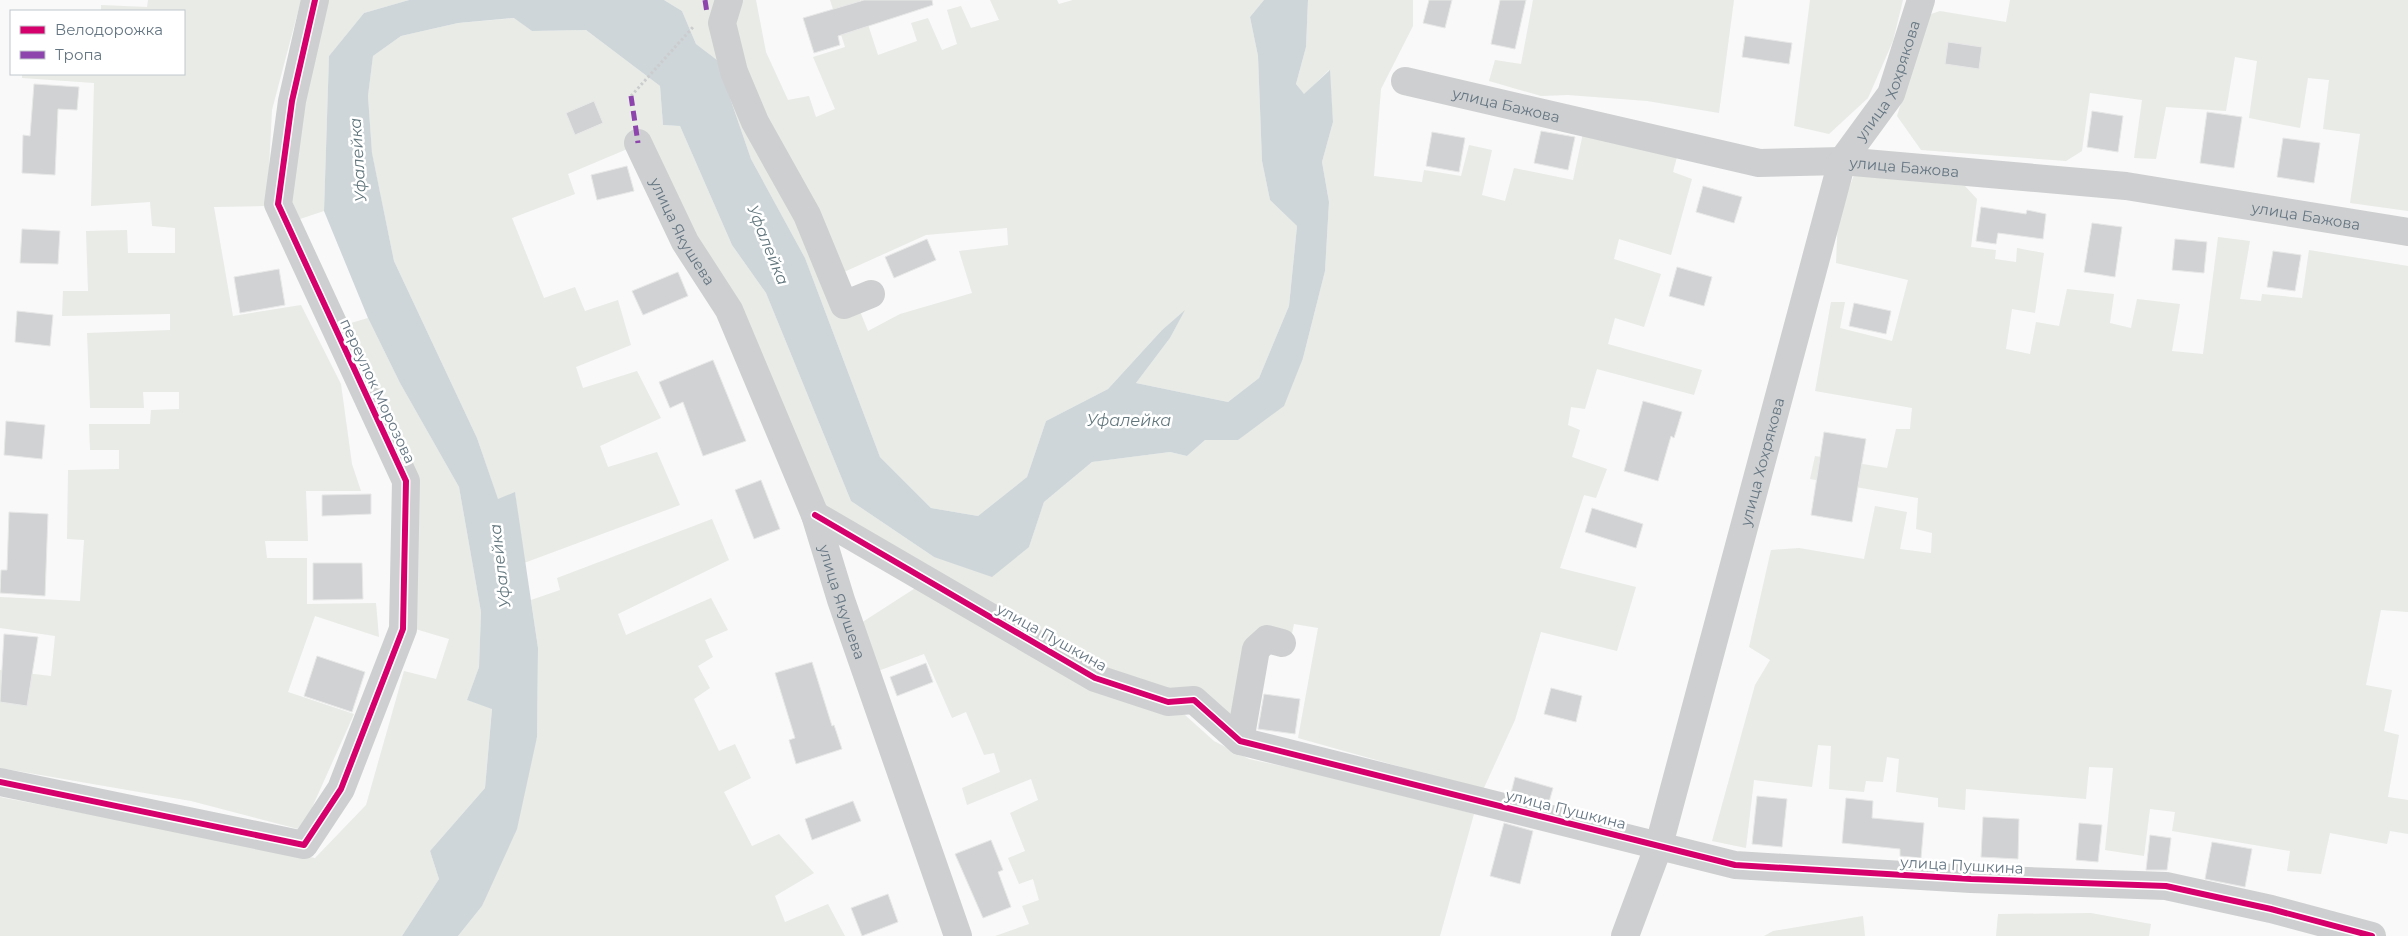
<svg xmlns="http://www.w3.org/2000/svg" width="2408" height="936" font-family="Montserrat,sans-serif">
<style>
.green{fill:#e8ebe6;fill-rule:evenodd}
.water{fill:#ced6d9}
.building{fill:#d0d2d3;stroke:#e8e8e8}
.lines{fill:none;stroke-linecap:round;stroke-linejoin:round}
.path{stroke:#cbcccd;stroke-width:3;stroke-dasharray:2.5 2.5;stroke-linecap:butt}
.minor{stroke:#cecfd0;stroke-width:28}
.quiet{stroke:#8e44ad;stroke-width:5;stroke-dasharray:10 5;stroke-linecap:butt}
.cycleway-casing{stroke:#fff;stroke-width:9}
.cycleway{stroke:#d6006c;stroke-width:6}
.labels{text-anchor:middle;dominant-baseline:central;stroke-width:5;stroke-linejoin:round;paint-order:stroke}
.street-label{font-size:15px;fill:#657683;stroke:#fff}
.water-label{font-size:16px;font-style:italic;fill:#60757c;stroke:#fff}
</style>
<rect width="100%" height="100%" fill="#f9f9f9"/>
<!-- green -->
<g class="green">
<polygon points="148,0 301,0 272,110 267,206 214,207 233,316 301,305 341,384 352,464 361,491 306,491 308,541 265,541 267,558 307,558 307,604 376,603 379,637 315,616 288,692 354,714 302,830 191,801 0,768 0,670 51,676 55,636 0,628 0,597 80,601 84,540 67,539 68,470 119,469 119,450 90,450 89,424 150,424 151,410 179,409 179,392 143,392 144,408 90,408 87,333 170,330 170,314 62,316 63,291 88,291 86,231 127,230 128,253 175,253 175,228 152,226 150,202 91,206 94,83 22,78 22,74 184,74 184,11 101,11 101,5 147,7"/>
<polygon points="328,0 409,0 364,13 329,56 324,211 300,219 290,197 310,73"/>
<path d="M664,0H756L766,52L788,100L809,96L816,117L835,109L813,57L845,47L830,0H860L878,55L917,41L911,23L928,18L942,50L957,44L947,10L961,6L971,28L999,20L990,0H1057L1059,4L1073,0H1264L1250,17L1258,56L1262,161L1270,200L1297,226L1289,306L1259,378L1228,402L1136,383L1170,338L1184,311L1162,330L1108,389L1046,421L1027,477L978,516L931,508L880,457L805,258L751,159L717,60L696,44L682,11ZM1007,228L1008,245L959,251L972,293L900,314L868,331L844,272L926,235Z"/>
<polygon points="1308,0 1413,0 1413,26 1381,89 1374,176 1422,182 1424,170 1461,176 1469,145 1492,150 1482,195 1505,201 1514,168 1573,180 1583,133 1678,153 1673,172 1692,179 1671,255 1619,239 1614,259 1661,274 1644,327 1615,318 1608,344 1702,370 1694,395 1597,369 1585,409 1571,407 1568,425 1580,430 1572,457 1607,469 1596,498 1584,495 1560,568 1636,587 1617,651 1541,632 1515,720 1483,790 1298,738 1318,628 1294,624 1288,652 1266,650 1252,730 1169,693 1094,668 823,508 695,238 651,139 568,174 575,194 512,218 544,298 575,287 585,311 618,300 631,345 576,367 583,388 637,371 661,418 600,446 608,467 657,452 680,505 524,563 515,493 498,500 477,438 394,261 372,154 368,96 373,56 401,36 458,23 515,18 532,31 586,30 660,86 663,125 680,126 732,245 766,293 851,501 934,557 1029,547 1044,502 1092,462 1170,452 1187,456 1205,440 1238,440 1303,358 1325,271 1329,202 1322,162 1333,122 1329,70 1304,95 1296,84 1306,47"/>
<polygon points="1533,0 1734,0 1719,113 1647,101 1568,95 1541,96 1489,81 1495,60 1521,64"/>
<polygon points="1810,0 1903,0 1893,41 1868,98 1829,134 1794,126"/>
<polygon points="2010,0 2408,0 2408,211 2350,203 2360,134 2323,129 2329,80 2308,78 2300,128 2249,118 2257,61 2235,57 2226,111 2166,107 2156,159 2134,158 2142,100 2090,93 2082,151 2066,161 1921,150 1897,116 1928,15 1940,11 2006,22"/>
<polygon points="1854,175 1965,186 1977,199 1971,247 1996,250 1995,259 2016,262 2017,248 2044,253 2035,313 2012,309 2006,349 2030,354 2036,322 2059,326 2067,289 2114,294 2110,323 2131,328 2137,299 2180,304 2172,351 2203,354 2218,237 2250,241 2240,299 2261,301 2262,294 2302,298 2309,250 2408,266 2408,612 2381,610 2366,685 2392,690 2384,731 2399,735 2388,797 2408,800 2408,834 2390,831 2387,844 2330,833 2321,874 2287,871 2290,851 2172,831 2175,812 2150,809 2144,856 2105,850 2113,768 2089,767 2086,799 1966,789 1965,810 1938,807 1938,798 1896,792 1899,759 1887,757 1883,782 1866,781 1864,792 1829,789 1831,746 1818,745 1812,787 1754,780 1746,848 1712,841 1755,685 1770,660 1749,647 1771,550 1799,548 1864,559 1875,506 1907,512 1900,549 1931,553 1932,533 1916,529 1918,498 1810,479 1815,456 1887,468 1896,429 1910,429 1912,408 1815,391 1831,302 1845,302 1840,328 1892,341 1908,280 1836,263 1838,217"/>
<polygon points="368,318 400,383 459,487 481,612 479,667 467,700 492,708 485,788 430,851 439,879 402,936 0,936 0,797 315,858 366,805 404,671 436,679 449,639 412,628 416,481 344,325"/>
<polygon points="712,519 729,560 618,614 626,635 711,598 728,630 705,640 713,657 698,666 710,688 694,699 719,751 735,744 751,778 724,792 752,846 779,834 814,873 775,896 785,922 828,904 845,936 458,936 482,906 537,737 538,648 531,600 560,590 557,578"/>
<polygon points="920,585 1158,710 1185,715 1214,741 1249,759 1354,782 1474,814 1440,936 995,936 1029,924 1022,906 1039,900 1033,879 1019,884 1008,858 1025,851 1010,813 1038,800 1031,779 967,805 962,788 1000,772 994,753 984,755 966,712 952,718 924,654 878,671 861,623"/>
<polygon points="2091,913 2151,924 2149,936 1996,936 1998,914"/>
<polygon points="1863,916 1865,936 1764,936 1773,931"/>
</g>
<!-- water -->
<polygon class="water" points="409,0 664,0 682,11 696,44 717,60 751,159 805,258 880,457 931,508 978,516 1027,477 1046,421 1108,389 1162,330 1185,310 1170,338 1136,383 1228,402 1259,378 1289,306 1297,226 1270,200 1262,161 1258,56 1250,17 1264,0 1308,0 1306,47 1296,84 1304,94 1330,70 1333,122 1322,162 1329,202 1325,271 1303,358 1284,406 1238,440 1205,440 1187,456 1170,452 1092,462 1044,502 1029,547 992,577 934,557 851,501 766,293 732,245 680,126 663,125 660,86 586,30 532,31 514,18 458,23 401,36 373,56 368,96 372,153 394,261 477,438 498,499 515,492 538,648 537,737 517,829 482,906 458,936 402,936 439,879 430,851 485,788 492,709 467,700 479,667 481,612 459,487 400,383 368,318 324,211 329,56 364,13"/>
<!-- building -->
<g class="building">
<polygon points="864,0 932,0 933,5 838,36 840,45 814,53 803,18"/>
<polygon points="1429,0 1452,0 1445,28 1423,23"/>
<polygon points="1500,0 1526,0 1515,49 1491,44"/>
<polygon points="1745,36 1792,43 1789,64 1742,57"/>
<polygon points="1948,42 1982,47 1979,69 1945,64"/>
<polygon points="34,84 79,87 77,110 58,109 55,175 22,173 23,135 30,136"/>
<polygon points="594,101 603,123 575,135 566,113"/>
<polygon points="2092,111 2123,116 2118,152 2087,147"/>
<polygon points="2207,112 2242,117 2234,168 2200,163"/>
<polygon points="1541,131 1575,137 1568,170 1534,163"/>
<polygon points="1432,132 1465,138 1459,172 1426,166"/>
<polygon points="2283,138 2320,143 2314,183 2277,177"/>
<polygon points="627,166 634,191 597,200 591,175"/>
<polygon points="1703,186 1742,197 1734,223 1696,212"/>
<polygon points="1981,207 2026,214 2027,210 2046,214 2043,239 1998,233 1996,244 1976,241"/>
<polygon points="2092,223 2122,227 2115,277 2084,272"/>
<polygon points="22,229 60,231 58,264 20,263"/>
<polygon points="927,239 936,260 894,278 885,257"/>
<polygon points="2175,239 2207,242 2204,273 2172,270"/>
<polygon points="2273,251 2301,255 2295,291 2267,287"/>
<polygon points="1677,267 1712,277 1704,306 1669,296"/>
<polygon points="279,269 285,305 240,313 234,277"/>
<polygon points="678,272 688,296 643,315 632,291"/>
<polygon points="1854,303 1891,311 1886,334 1849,326"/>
<polygon points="17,311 53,315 50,346 15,342"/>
<polygon points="713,360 746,441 703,456 683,402 670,408 659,382"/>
<polygon points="1643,401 1682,412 1674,438 1671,436 1658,481 1624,471"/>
<polygon points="6,421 45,425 42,459 4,455"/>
<polygon points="1824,432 1866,439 1852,522 1811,515"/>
<polygon points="761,480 780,529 754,539 735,490"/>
<polygon points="371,494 371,514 322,516 322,495"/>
<polygon points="1592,508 1643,524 1636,548 1585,532"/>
<polygon points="9,512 48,514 45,596 0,593 1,570 7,570"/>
<polygon points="313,563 362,563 363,599 313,600"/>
<polygon points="4,634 38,637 27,706 0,702"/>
<polygon points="317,656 365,672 352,712 304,696"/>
<polygon points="812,662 832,726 834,725 842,749 796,764 789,740 795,738 775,673"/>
<polygon points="926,663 933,682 897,696 890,677"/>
<polygon points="1551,688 1582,696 1576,722 1544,714"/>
<polygon points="1264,694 1300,699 1295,734 1258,729"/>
<polygon points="1515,777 1553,788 1549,802 1511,793"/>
<polygon points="1757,796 1787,799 1782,847 1752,844"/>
<polygon points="1846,798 1873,801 1872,818 1924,823 1921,858 1900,856 1900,849 1842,843"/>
<polygon points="853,801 861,821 812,840 805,819"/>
<polygon points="1983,817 2019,819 2018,859 1981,857"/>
<polygon points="1504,823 1533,831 1520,884 1490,876"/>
<polygon points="2079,823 2102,825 2098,862 2076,860"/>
<polygon points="2150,835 2171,838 2167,870 2146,870"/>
<polygon points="991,840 1003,870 998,872 1011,907 983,918 955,854"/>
<polygon points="2212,842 2252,849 2245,887 2205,879"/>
<polygon points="888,894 898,922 862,936 851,908"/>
</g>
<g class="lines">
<!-- path -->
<polyline class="path" points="631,96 694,26"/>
<!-- minor -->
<g class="minor">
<polyline points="729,0 722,23 734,72 755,122 807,215 844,305 871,294"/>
<path id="s1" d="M1405,81L1759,163L1842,161L2126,186L2408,232"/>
<path id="s2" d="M638,143L685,242L729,310L815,515L841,600L958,936"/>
<polyline points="815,515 1095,678 1168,702 1194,700 1240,741 1735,865 1971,879 2166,886 2271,909 2372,936"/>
<polyline points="1240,741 1256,649 1267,639 1282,643"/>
<polyline points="0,782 304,845 341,789 403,629 406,481 278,204 292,101 315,0"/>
<path id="s3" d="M1625,936L1659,845L1842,161L1891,94L1921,0"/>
</g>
<!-- quiet -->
<g class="quiet">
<polyline points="705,0 707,13"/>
<polyline points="631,96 638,143"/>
</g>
<!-- cycleway casing -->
<g class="cycleway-casing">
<g id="cycleway">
<polyline points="815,515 1095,678 1168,702 1194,700 1240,741 1735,865 1971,879 2166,886 2271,909 2372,936"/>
<polyline points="0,782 304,845 341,789 403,629 406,481 278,204 292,101 315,0"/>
</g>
</g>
<!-- cycleway -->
<use href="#cycleway" class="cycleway"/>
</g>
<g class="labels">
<!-- street labels -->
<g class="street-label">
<text stroke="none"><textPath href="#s3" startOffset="899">улица Хохрякова</textPath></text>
<text stroke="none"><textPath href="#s1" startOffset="104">улица Бажова</textPath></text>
<text stroke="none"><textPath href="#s1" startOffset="509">улица Бажова</textPath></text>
<text stroke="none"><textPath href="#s1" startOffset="914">улица Бажова</textPath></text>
<text stroke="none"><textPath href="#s2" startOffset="99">улица Якушева</textPath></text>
<text transform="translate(378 391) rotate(65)">переулок Морозова</text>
<text stroke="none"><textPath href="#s3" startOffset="494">улица Хохрякова</textPath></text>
<text stroke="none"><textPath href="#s2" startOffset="504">улица Якушева</textPath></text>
<text transform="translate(1052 637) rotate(29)">улица Пушкина</text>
<text transform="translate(1566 809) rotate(14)">улица Пушкина</text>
<text transform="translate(1962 865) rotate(3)">улица Пушкина</text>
</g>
<!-- water labels -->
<g class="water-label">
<text transform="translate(358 160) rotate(-94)">Уфалейка</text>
<text transform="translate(768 245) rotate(68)">Уфалейка</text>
<text x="1129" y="420">Уфалейка</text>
<text transform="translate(500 566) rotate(-97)">Уфалейка</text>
</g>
</g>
<!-- legend -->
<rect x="10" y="10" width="175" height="65" fill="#ffffff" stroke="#c1c8cd"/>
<rect x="20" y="26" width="25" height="8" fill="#d6006c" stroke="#c1c8cd"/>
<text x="55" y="35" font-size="15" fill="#657683">Велодорожка</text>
<rect x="20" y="51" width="25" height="8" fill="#8e44ad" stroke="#c1c8cd"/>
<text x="55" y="60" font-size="15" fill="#657683">Тропа</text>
</svg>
